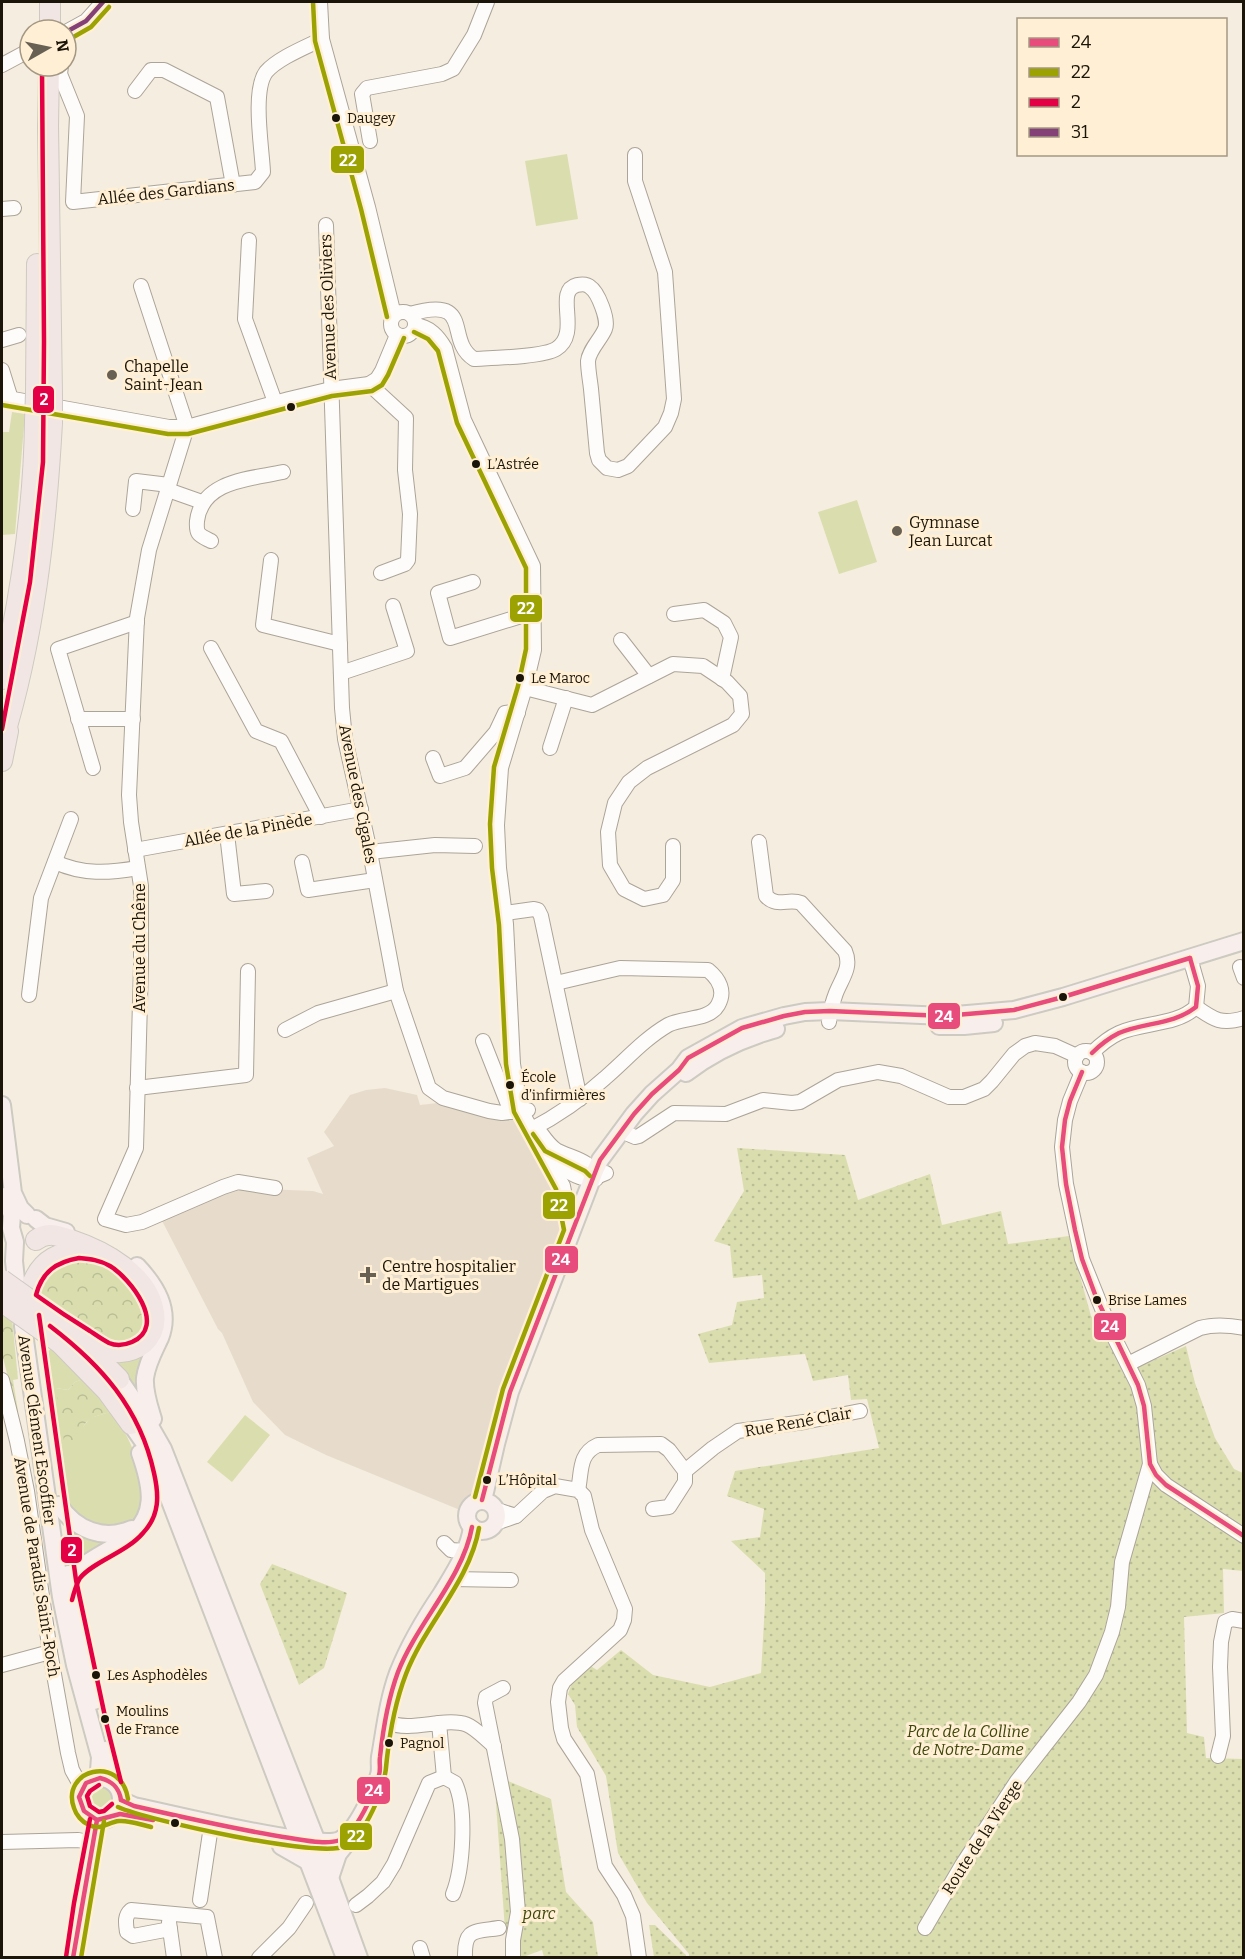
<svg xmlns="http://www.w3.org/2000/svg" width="1245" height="1959" font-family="Bitter,serif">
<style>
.medical{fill:#e7dccc}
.grass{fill:#dadeaf}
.forest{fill:url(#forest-crowns)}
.park{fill:url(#park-dots)}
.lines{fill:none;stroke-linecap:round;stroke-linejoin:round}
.minor-casing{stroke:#aba498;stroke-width:16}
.major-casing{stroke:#cdcac2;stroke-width:20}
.highway-casing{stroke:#cdcac2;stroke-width:22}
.minor{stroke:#fefcfa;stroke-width:14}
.major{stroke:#f8efed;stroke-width:16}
.highway{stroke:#f2e6e4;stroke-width:20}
.highway-bridge-casing{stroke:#cdcac2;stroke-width:22;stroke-linecap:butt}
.highway-bridge{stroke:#f2e6e4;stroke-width:20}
.bus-1-casing{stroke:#fff0d5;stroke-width:9}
.bus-2-casing{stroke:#fff0d5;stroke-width:9}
.bus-3-casing{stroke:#fff0d5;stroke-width:9}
.bus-4-casing{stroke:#fff0d5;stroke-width:9}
.bus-1{stroke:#e74c7d;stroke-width:4.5}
.bus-2{stroke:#9ba201;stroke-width:4.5}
.bus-3{stroke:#e30045;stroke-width:4.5}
.bus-4{stroke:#844177;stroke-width:4.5}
.bus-dot{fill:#1b1408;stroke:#fff0d5;stroke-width:2}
.poi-dot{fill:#676053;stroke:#fff0d5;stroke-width:2}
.labels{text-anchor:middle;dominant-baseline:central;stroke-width:6;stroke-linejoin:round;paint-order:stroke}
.bus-label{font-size:14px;fill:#1b1408;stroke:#fff0d5;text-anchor:start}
.street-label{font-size:16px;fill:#1b1408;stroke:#fff0d5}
.poi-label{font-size:16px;fill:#1b1408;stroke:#fff0d5;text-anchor:start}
.park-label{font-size:16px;font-style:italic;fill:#3e460a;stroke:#fff0d5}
.line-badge{stroke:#fff0d5;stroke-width:2}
.badge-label{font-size:16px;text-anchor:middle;font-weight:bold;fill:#fff}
</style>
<defs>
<pattern id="forest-crowns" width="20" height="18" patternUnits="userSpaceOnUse" patternTransform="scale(1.5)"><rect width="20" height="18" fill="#dadeaf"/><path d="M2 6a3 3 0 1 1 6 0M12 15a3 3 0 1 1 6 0" fill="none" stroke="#babe95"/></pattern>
<pattern id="park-dots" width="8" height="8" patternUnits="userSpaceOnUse" patternTransform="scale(1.5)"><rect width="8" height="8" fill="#dadeaf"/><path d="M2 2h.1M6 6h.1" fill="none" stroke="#babe95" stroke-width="1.8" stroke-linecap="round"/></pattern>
</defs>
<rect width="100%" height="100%" fill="#f5eddf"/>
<!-- medical -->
<polygon class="medical" points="385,1088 417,1095 420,1105 446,1102 519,1120 545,1162 549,1185 566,1225 523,1332 479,1492 460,1510 326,1455 285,1435 253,1402 222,1333 218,1329 159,1215 242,1188 313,1191 323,1194 307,1158 334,1146 324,1132 350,1095 366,1090"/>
<!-- grass -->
<g class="grass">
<polygon points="567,154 578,219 536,226 525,161"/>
<polygon points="12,412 25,414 15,534 2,535 2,432 9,432"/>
<polygon points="857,500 877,562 839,574 818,512"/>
<path d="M50,1346L86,1378L75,1382L68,1390L56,1388L83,1427L90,1418L113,1411C128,1436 154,1485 139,1513C133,1524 117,1526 106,1530L71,1514L48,1351L50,1350Z"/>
<polygon points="40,1349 44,1349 54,1422 51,1422"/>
<polygon points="144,1350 140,1394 108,1355"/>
<polygon points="245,1415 270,1435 232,1482 207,1462"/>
<polygon points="71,1525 90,1539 105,1543 77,1562"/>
<circle cx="100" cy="1799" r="15"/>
</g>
<!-- forest -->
<g class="forest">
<path d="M64,1260C74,1260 88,1258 97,1262C121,1271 155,1300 145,1328C143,1333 136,1339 133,1343H106L37,1295L45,1274Z"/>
<polygon points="2,1310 12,1318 18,1379 13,1380 18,1411 17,1412 2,1354"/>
<path d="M86,1378L113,1411C106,1414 96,1415 90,1419C75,1429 90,1445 65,1448L56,1388L68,1390L75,1382Z"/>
</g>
<!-- park -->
<g class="park">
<polygon points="737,1148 845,1155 858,1200 930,1174 942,1225 1001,1211 1008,1244 1069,1236 1091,1316 1127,1372 1186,1346 1195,1383 1215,1438 1234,1469 1243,1473 1243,1571 1223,1569 1224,1613 1184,1617 1187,1733 1204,1737 1206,1758 1243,1759 1243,1957 689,1957 689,1954 647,1903 618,1853 606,1776 577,1727 575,1705 568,1694 573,1680 589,1665 597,1670 621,1650 653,1675 710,1687 761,1673 765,1604 765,1573 731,1541 760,1537 764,1509 727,1496 735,1471 879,1448 867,1399 851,1400 848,1375 813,1381 805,1354 709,1363 698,1334 732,1325 737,1302 764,1298 762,1275 733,1278 730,1246 714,1241 744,1191"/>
<polygon points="272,1564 347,1593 324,1668 299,1685 260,1584"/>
<polygon points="494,1775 551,1799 566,1892 593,1922 598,1957 544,1957 542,1950 523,1957 516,1957 505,1930"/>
<polygon points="649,1925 655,1925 686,1955 686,1957 654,1957"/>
</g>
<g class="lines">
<!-- minor casing -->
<g class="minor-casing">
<g id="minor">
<polyline points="320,2 322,39 368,207 394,315"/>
<polyline points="66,32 86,21 103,2"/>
<polyline points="2,65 30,50"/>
<path d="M61,66L60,74L77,116L73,202L255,182L263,172C262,148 252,91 266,72C278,58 306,47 322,39"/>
<polyline points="135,91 151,70 164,70 217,97 233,185"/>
<polyline points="370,141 362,94 367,88 442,74 453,69 474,35 487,2"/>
<polyline points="2,209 14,208"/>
<polyline points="326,225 342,708 345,739 370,852 396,991 429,1088 443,1098 489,1111 502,1113 528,1110"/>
<polyline points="249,240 245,319 275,402"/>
<polyline points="141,286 187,427 149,550 137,618 129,795 131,822 141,886 141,965 136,1148 105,1219 126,1225 142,1222 223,1187 238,1182 275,1188"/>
<circle cx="403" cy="324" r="12"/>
<path d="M410,314C476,295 444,340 474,359C491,358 543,357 556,349C582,333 553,291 577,285C582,284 587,284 590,287C598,292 609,320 605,329C601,339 589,350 588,361C588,370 590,380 591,389C593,410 595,431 597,453L599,460L607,468L618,470L628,466L665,427L671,413L674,399L665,272L635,181V155"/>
<path d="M415,325C430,327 438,336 445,348L464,420L533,566L534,650L525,688L501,768L497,825L499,868L506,924L513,1064L521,1111L563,1186L572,1231"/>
<polyline points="2,340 19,335"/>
<polyline points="2,370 11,399"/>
<polyline points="369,384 406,418 405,470 410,514 408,560 405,564 381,573"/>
<polyline points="2,397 169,427 187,427 289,399 331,389 369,384 377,379 382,371 397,335"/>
<polyline points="168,490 202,502"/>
<polyline points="133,509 136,481 169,485"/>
<path d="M211,541C199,535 196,535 197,521C202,480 251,479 283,472"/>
<polyline points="271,560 263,625 340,644"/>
<polyline points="473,582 438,593 450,638 534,612"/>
<polyline points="674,614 704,610 724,623 731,637 722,679"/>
<polyline points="621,640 649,676"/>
<polyline points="211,648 256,731 281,741 321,817"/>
<polyline points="341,673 407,651 393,606"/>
<polyline points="525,688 592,705 673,664 703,666 727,682 740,696 742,714 733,725 647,768 629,782 615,803 608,832 610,865 624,889 644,899 663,895 673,880 673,846"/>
<polyline points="78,719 133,719"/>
<polyline points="550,748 566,698"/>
<polyline points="433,758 440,776 465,768 496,732 505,713 513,712 518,713"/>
<polyline points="93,768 58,649 137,622"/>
<polyline points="227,834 234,894 266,891"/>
<path d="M759,842L766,896C777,908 789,898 801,903L845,951C852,967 842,978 836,993C832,1003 830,1012 829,1022"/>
<polyline points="135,850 361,809"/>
<polyline points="370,852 435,845 475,846"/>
<path d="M55,862C83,875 109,873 138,868"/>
<polyline points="302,862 308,890 375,880"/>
<polyline points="505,913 534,909 538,910 541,916 580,1099"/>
<polyline points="1240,967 1244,978"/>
<polyline points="29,995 41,898 71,819"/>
<path d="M1196,1007C1214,1020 1222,1025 1244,1018"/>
<polyline points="285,1030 318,1013 396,991"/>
<polyline points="483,1041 511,1112"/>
<circle cx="1086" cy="1062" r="11"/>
<path d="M1092,1053C1100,1045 1108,1038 1119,1033C1143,1022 1176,1026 1196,1007L1198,986L1190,958"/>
<polyline points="137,1088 246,1075 248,971"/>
<path d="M530,1130C557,1116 583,1098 605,1078C626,1060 644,1039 668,1025C682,1017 709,1021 718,1005C726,991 719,979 708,970L620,968L556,983"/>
<path d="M540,1132C545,1139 549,1145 556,1150C570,1158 594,1160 596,1179"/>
<polyline points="628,1134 635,1137 639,1136 674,1113 726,1114 763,1100 792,1103 800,1102 838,1080 878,1072 901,1076 949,1097 964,1097 984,1089 992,1081 1014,1054 1025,1046 1035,1043 1055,1046 1077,1056"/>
<path d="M551,1159C572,1174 580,1185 606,1173"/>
<path d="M1128,1364L1200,1328C1214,1324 1229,1325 1244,1328"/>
<polyline points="2,1380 17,1441 27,1491 50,1652 68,1753 72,1770 82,1788"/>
<polyline points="1150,1464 1156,1475 1166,1485 1244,1536"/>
<path d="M578,1490C582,1472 578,1454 598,1445L661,1444L669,1450L685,1471L713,1448L738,1431L804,1422L860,1411"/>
<polyline points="653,1509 669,1507 685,1482 685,1471"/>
<polyline points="497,1510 516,1516"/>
<polyline points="496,1523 516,1516 543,1491 555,1486 578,1490 584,1496 592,1530 625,1609 624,1620 620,1630 564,1681 560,1688 558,1702 561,1728 564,1739 587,1774 605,1866 624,1895 633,1916 639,1958"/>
<polyline points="444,1543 451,1550 465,1551"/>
<polyline points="451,1579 511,1580"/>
<polyline points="2,1665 50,1652"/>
<polyline points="503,1688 486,1697 485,1703 512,1839 518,1912 513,1940 513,1958"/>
<path d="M386,1722C403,1729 420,1725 439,1723L444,1777"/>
<path d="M439,1723C470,1720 471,1726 494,1746"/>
<polyline points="1218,1756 1223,1736 1220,1667 1221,1642 1225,1622 1232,1619 1244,1621"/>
<polyline points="2,1842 78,1840 94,1843"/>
<polyline points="200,1900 210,1833"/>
<path d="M356,1905L368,1896L383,1882L394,1864L429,1783L444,1777L455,1783C467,1808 463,1869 453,1894"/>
<polyline points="169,1922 174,1958"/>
<polyline points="925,1928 962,1865 1017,1781 1079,1702 1096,1675 1112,1632 1118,1607 1122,1562 1150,1464 1144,1406 1138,1385 1111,1331 1082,1259 1066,1184 1062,1147 1065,1120 1070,1101 1082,1072"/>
<path d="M170,1929L133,1936L127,1932C126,1924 124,1916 131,1910L207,1917L215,1958"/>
<polyline points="420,1948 423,1958"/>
<polyline points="259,1958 289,1928 306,1903"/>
<path d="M465,1958C464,1928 474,1932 499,1928"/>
</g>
</g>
<!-- major casing -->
<g class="major-casing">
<g id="major">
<polyline points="939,1026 964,1026 994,1023"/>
<path d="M686,1073C712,1053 744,1038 776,1029"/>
<polyline points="2,1105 13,1193 20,1208 27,1215"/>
<polyline points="5,1196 12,1215 11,1228 15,1242 14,1261 16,1280"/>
<polyline points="36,1219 45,1226 66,1232"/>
<path d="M137,1266C156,1286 171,1310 160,1338C154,1351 147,1363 145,1378C144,1392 149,1406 153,1419"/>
<polyline points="23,1326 61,1597 75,1665 100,1757 99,1771 95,1779"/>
<polyline points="119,1379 143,1414 163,1449 317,1842 359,1958"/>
<polyline points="131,1424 152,1454 345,1958"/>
<polyline points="482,1500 485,1492 496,1444 510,1392 595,1171 600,1160 634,1114 652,1094 679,1070 688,1058 742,1028 784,1016 805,1012 830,1011 944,1016 1014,1010 1063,997 1244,941"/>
<circle cx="482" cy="1516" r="15"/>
<path d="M59,1505C76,1530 103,1541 132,1529"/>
<polyline points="68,1574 94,1701"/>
<path d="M67,1588L72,1576L76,1571C91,1559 108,1551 124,1541C159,1518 152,1487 140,1453"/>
<polyline points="105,1750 113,1775 114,1783"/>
<circle cx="100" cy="1799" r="21"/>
<path d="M121,1800L134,1806C167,1813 318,1850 340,1840C356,1832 374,1792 379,1775C381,1769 379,1763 380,1757C385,1729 388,1700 398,1673C409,1645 425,1618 442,1593C454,1573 469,1551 472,1527"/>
<polyline points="114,1814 132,1814 146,1818"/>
<polyline points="281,1846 309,1862"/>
<polyline points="330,1878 338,1854 353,1835"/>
<polyline points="73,1958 81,1904 97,1820"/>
</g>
</g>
<!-- highway casing -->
<g class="highway-casing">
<g id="highway">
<polyline points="50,30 50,2"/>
<polyline points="49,66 48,126 52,395"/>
<polyline points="36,393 37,264"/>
<path d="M2,679C21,594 34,508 35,421"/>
<path d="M2,743C34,640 46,530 52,423"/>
<polyline points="2,761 8,731"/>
<path d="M36,1240C40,1237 44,1235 49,1235C56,1234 64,1238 71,1240C104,1251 149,1275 154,1313C156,1325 152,1335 144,1343C134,1351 122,1354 109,1351C95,1347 72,1328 58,1320"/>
<path d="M30,1290C40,1258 61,1249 92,1252"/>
<polyline points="60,1343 107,1391 131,1424"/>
<polyline points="85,1345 119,1379"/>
</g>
</g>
<!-- minor -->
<use href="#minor" class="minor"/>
<!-- major -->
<use href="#major" class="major"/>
<!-- highway -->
<use href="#highway" class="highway"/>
<!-- highway-bridge casing -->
<g class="highway-bridge-casing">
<g id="highway-bridge">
<polyline points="35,421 36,393"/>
<polyline points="52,423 52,395"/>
<polyline points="2,1280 58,1320"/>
<polyline points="2,1302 60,1343"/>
</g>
</g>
<!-- highway-bridge -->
<use href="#highway-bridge" class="highway-bridge"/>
<!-- bus-1 casing -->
<g class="bus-1-casing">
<g id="bus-1">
<path d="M1092,1053C1100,1045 1109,1038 1119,1033C1145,1022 1173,1025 1196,1007L1198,986L1190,958"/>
<polyline points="1082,1072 1070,1101 1065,1120 1062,1147 1066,1184 1075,1230 1082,1259 1096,1297 1138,1385 1144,1406 1150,1464 1156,1475 1166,1485 1244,1536"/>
<polyline points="482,1500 510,1392 600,1160 634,1114 652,1094 679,1070 688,1058 742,1028 784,1016 805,1012 830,1011 944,1016 1014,1010 1063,997 1190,958"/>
<path d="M121,1800L134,1806C186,1818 238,1830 290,1838C304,1840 326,1845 340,1840C356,1834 375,1791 379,1775C381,1769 379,1763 380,1757C383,1729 388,1699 398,1672C417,1623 463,1578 472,1527"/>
<path d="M121,1800C119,1787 112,1781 100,1778L86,1783L79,1797L84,1811L97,1820L120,1814L153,1820"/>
<polyline points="73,1958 97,1820"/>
</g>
</g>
<!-- bus-2 casing -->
<g class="bus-2-casing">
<g id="bus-2">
<polyline points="313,2 315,41 361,209 387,317"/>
<polyline points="70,39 91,27 109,7"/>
<polyline points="414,332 428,339 438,351 457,423 526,568 526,649 518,686 494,767 490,824 492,868 499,925 506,1064 514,1112 556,1189 564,1230 503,1389 475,1497"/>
<polyline points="2,405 168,434 188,434 332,396 372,391 382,385 388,375 404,338"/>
<polyline points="533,1134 545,1151 585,1171 590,1176"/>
<path d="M128,1799C121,1753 60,1770 74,1808C76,1815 82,1822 89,1825C101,1831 108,1822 119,1821C130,1820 141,1825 151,1827"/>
<path d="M118,1807C146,1820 322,1859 345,1846C362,1836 373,1811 380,1794C385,1781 386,1771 387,1758C390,1731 396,1700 406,1674C425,1624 470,1581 479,1528"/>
<polyline points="81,1958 104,1821"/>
</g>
</g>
<!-- bus-3 casing -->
<g class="bus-3-casing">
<g id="bus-3">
<polyline points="2,729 30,582 43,462 44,341 42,66"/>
<path d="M79,1258C90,1259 100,1260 110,1266C130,1278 168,1326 132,1342C125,1345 116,1346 109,1343C103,1340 96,1335 90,1331C72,1320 54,1308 36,1295C42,1272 56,1262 79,1258Z"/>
<polyline points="39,1315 76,1580 107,1726 121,1782"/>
<path d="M50,1326C101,1365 140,1408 154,1473C159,1495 160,1515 143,1533C126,1553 94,1561 80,1578C76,1585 74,1592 72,1600"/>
<polyline points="99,1785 90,1791 87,1796 90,1806 99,1812 104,1811 112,1804"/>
<polyline points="66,1957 74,1903 90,1819"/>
</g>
</g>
<!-- bus-4 casing -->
<g class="bus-4-casing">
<polyline id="bus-4" points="66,32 86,21 103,2"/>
</g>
<!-- bus-1 -->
<use href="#bus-1" class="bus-1"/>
<!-- bus-2 -->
<use href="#bus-2" class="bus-2"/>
<!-- bus-3 -->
<use href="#bus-3" class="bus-3"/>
<!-- bus-4 -->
<use href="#bus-4" class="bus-4"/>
</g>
<!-- markers -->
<g class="bus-dot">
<circle cx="336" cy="118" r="5"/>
<circle cx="291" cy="407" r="5"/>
<circle cx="476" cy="464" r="5"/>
<circle cx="520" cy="678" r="5"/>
<circle cx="1063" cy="997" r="5"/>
<circle cx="510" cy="1085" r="5"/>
<circle cx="1097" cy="1300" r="5"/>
<circle cx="487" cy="1480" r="5"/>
<circle cx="96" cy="1675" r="5"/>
<circle cx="105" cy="1719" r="5"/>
<circle cx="389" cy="1743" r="5"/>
<circle cx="175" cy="1823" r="5"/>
</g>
<g class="poi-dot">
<circle cx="112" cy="375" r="6"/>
<circle cx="897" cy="531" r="6"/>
<path d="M365 1266h6v6h6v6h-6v6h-6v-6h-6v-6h6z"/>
</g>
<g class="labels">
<!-- bus labels -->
<g class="bus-label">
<text x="347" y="118">Daugey</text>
<text x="487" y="464">L’Astrée</text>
<text x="531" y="678">Le Maroc</text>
<text x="521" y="1077">École<tspan x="521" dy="18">d’infirmières</tspan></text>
<text x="1108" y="1300">Brise Lames</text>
<text x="498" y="1480">L’Hôpital</text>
<text x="107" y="1675">Les Asphodèles</text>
<text x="116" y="1711">Moulins<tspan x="116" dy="18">de France</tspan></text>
<text x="400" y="1743">Pagnol</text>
</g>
<!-- street labels -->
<g class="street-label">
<text transform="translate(166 192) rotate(-6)">Allée des Gardians</text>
<text transform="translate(328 307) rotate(-92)">Avenue des Oliviers</text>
<text transform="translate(358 794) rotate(79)">Avenue des Cigales</text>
<text transform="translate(248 830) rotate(-10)">Allée de la Pinède</text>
<text transform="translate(139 948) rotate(-90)">Avenue du Chêne</text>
<text transform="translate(798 1422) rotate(-10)">Rue René Clair</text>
<text transform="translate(37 1430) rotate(82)">Avenue Clément Escoffier</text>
<text transform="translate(37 1567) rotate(81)">Avenue de Paradis Saint-Roch</text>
<text transform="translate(982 1837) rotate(-57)">Route de la Vierge</text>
</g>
<!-- poi labels -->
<g class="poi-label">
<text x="124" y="366">Chapelle<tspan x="124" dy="18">Saint-Jean</tspan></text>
<text x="909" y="522">Gymnase<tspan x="909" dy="18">Jean Lurcat</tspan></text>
<text x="382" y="1266">Centre hospitalier<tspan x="382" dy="18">de Martigues</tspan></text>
</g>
<!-- park labels -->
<g class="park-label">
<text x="968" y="1731">Parc de la Colline<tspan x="968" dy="18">de Notre-Dame</tspan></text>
<text x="539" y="1913">parc</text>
</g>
</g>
<g class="line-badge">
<rect x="330" y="145" width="35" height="29" rx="6" fill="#9ba201"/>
<rect x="32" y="385" width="23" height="29" rx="6" fill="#e30045"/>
<rect x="509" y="594" width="34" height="29" rx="6" fill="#9ba201"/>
<rect x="927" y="1002" width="34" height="28" rx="6" fill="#e74c7d"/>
<rect x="542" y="1191" width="34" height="29" rx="6" fill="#9ba201"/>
<rect x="544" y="1245" width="35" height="29" rx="6" fill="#e74c7d"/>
<rect x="1093" y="1312" width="34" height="29" rx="6" fill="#e74c7d"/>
<rect x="60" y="1536" width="23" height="28" rx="6" fill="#e30045"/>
<rect x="356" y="1776" width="35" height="29" rx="6" fill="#e74c7d"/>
<rect x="339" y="1822" width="34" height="29" rx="6" fill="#9ba201"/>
</g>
<g class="badge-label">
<text x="348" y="166">22</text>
<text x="44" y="405">2</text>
<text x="526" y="614">22</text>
<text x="944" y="1022">24</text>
<text x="559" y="1211">22</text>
<text x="561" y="1265">24</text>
<text x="1110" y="1332">24</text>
<text x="72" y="1556">2</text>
<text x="374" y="1796">24</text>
<text x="356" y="1842">22</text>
</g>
<!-- border -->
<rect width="1245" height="1959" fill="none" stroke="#1b1408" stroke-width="6"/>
<!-- legend -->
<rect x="1017" y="18" width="210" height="138" fill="#fff0d5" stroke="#a49883" stroke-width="1.5"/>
<rect x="1029" y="38" width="30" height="9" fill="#e74c7d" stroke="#a49883" stroke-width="1.5"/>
<text x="1071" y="48" font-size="18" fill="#1b1408">24</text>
<rect x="1029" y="68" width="30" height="9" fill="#9ba201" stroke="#a49883" stroke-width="1.5"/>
<text x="1071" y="78" font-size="18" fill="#1b1408">22</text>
<rect x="1029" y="98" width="30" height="9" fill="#e30045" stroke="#a49883" stroke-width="1.5"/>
<text x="1071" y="108" font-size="18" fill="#1b1408">2</text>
<rect x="1029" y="128" width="30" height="9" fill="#844177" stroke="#a49883" stroke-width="1.5"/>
<text x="1071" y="138" font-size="18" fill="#1b1408">31</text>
<!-- north arrow -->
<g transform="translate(48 48) rotate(81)"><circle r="28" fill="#fff0d5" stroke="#a49883" stroke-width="1.5"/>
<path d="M0-4.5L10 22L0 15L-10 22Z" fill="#676053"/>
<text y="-9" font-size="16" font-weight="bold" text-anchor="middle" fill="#1b1408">N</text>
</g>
</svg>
